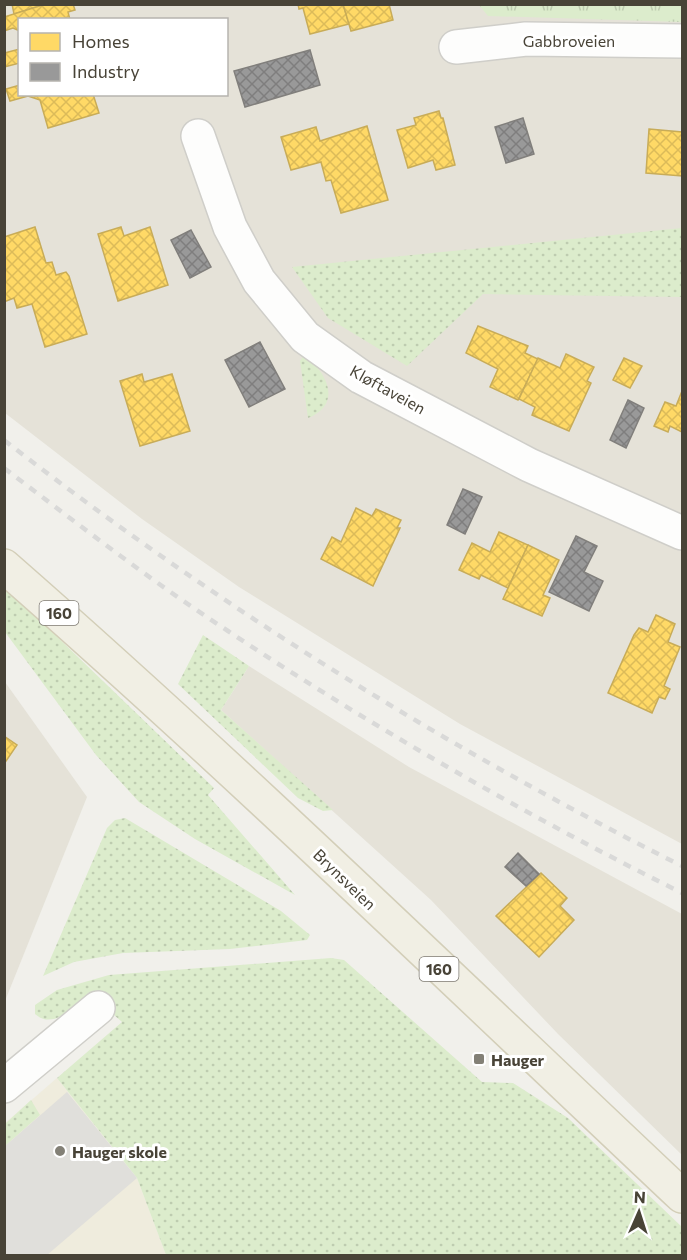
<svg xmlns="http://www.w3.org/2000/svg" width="687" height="1260" font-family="Commissioner,sans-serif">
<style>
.residential{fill:#e5e2d8;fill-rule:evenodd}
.education{fill:#efecdd}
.grass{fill:url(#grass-dots)}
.park{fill:url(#park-tufts)}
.parking{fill:#e0dfdb}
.homes{fill:url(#homes-cross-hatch);stroke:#c8ac58;stroke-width:1.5}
.industry{fill:url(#industry-cross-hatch);stroke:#817f7c;stroke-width:1.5}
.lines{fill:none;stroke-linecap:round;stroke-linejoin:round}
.minor-casing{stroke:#cfcec9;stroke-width:36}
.major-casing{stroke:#d3ceb8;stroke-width:36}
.minor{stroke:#fdfdfc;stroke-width:33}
.major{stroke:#f1efe4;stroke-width:33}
.rail{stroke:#d9d9d8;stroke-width:4.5;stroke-dasharray:8 8;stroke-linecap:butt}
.poi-dot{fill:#838076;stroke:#fff;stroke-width:2}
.labels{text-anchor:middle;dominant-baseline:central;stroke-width:6;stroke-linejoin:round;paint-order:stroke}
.shield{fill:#fff;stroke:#7f7b73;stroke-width:1.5}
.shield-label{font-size:15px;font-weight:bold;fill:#484337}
.street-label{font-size:16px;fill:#484337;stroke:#fff}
.poi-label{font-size:16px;font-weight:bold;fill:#484337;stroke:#fff;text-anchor:start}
</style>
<defs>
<pattern id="grass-dots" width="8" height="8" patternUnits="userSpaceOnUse" patternTransform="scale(1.5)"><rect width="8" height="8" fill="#dceccc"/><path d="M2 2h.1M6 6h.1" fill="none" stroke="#beccb0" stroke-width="1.8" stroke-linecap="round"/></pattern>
<pattern id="park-tufts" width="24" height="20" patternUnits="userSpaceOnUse" patternTransform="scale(1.5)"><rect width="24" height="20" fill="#dceccc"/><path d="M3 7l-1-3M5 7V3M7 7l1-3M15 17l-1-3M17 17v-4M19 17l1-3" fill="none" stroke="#beccb0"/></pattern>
<pattern id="homes-cross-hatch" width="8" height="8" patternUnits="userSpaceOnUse" patternTransform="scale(1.5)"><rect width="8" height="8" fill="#ffd966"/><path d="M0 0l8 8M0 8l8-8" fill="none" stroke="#dcbb59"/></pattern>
<pattern id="industry-cross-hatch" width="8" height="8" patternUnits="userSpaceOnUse" patternTransform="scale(1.5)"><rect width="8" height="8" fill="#999"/><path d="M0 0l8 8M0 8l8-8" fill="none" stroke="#7f7e7e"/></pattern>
</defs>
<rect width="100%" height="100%" fill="#f1f0eb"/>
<!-- residential -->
<g class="residential">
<path d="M4,5H682V844L460,724L239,587L142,519L5,413ZM20,20H226V94H20Z"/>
<polygon points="249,666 409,767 682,914 682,1155 558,1034 431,900 221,710"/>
<polygon points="5,682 87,797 5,1001"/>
</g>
<!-- education -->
<polygon class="education" points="57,1078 137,1178 166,1255 5,1255 4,1124"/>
<!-- grass -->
<g class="grass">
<polygon points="682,228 682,297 483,294 407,366 328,318 292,267"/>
<path d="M304,355C327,372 343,404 308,418L300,361Z"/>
<polygon points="5,590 50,630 214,788 208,795 295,895 195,839 139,802 96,755 5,632"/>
<polygon points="203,635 249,666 221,710 333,810 323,811 298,798 178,684"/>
<polygon points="125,818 281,911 310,935 307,940 230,949 123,953 74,962 43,976 107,828 115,820"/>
<path d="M331,958L344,960L482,1082L513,1083L568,1118L682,1227V1255H166L137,1178L57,1078L122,1022L89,993C75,1005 54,1031 35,1014V1005L57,990L109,975Z"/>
<polygon points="31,1100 40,1115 5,1146 5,1124"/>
</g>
<!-- park -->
<polygon class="park" points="479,5 682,5 682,22 488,16"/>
<!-- parking -->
<polygon class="parking" points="67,1092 137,1178 47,1255 5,1255 5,1146"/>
<!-- homes -->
<g class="homes">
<polygon points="12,4 46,4 14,14"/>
<polygon points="46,4 73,4 75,10 68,12 70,20 20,20 20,31 13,28 4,31 4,17"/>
<polygon points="298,4 343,4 349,24 310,34 303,8 299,9"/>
<polygon points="343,4 389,4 393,20 351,31"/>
<polygon points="20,49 20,63 4,67 4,53"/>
<polygon points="20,85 20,94 93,94 99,113 48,128 40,100 28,96 10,101 6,89"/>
<polygon points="439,111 441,118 443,118 455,165 436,170 433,160 408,168 397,130 416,125 414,118"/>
<polygon points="367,126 388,200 341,213 331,180 326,181 321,162 291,170 281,137 316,127 320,141"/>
<polygon points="649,129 682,132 682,176 646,173"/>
<polygon points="35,227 46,263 52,262 56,275 66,272 69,276 87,334 45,347 32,304 17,308 14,298 4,302 4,237"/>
<polygon points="121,227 124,236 150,227 168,285 118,301 98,234"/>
<polygon points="478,326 528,346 525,353 538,359 518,400 490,387 498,369 466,353"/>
<polygon points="566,354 594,367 587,381 591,383 569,431 532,415 535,407 519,399 538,358 560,368"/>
<polygon points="624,358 642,366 630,388 613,380"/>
<polygon points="142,374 144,382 172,374 190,431 140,446 120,381"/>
<polygon points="682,391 682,432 670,426 668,432 654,426 665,402 676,406"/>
<polygon points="356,508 372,516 376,509 401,520 397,528 400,528 373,586 321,559 332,537 341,542"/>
<polygon points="499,532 528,545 508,588 481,575 479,579 459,570 472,543 490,552"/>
<polygon points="528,545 559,560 543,595 550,598 542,616 503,599"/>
<polygon points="656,615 675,624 668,642 680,647 664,686 670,689 665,699 659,697 652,713 608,693 634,635 639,628 648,632"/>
<polygon points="4,736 17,745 4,764"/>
<polygon points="541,873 567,898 560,906 574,920 539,957 496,916"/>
</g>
<!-- industry -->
<g class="industry">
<polygon points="310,50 320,85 245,107 234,71"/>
<polygon points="523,118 534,154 506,163 495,127"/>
<polygon points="191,230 211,267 190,278 171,240"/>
<polygon points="260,342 285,389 249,407 225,360"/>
<polygon points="628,400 644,408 626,448 610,440"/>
<polygon points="463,489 482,497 465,534 447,525"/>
<polygon points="576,536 597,546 584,572 603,581 589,611 549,592"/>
<polygon points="518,853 539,874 526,886 505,867"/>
</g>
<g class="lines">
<!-- minor casing -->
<g class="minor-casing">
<g id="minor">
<polyline points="456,47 526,39 682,41"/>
<polyline points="198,136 230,227 259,281 305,337 361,377 529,465 682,533"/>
<polyline points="4,1086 98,1008"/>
</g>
</g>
<!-- major casing -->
<g class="major-casing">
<path id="major" d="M4,566C236,769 458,985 682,1196"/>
</g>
<!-- minor -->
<use href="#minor" class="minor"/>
<!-- major -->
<use href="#major" class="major"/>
<!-- rail -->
<g class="rail">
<path d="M4,440C216,605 443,746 682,866"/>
<path d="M4,468C78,524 151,581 228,631C374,728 526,815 682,893"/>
</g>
</g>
<!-- markers -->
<g class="poi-dot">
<rect x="473" y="1053" width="12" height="12" rx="3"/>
<circle cx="60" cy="1151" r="6"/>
</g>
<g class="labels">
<!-- shield labels -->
<g class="shield">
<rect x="39.5" y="601" width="39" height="24" rx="4.5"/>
<rect x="419.5" y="957" width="39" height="24" rx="4.5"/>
</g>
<g class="shield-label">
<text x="59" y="613">160</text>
<text x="439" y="969">160</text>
</g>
<!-- street labels -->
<g class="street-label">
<text x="569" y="40">Gabbroveien</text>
<text transform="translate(388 389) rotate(29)">Kløftaveien</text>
<text transform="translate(345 879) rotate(44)">Brynsveien</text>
</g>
<!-- poi labels -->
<g class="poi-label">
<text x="491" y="1059">Hauger</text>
<text x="72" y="1151">Hauger skole</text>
</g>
</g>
<!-- border -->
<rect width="687" height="1260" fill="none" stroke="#484337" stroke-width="12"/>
<!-- legend -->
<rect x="18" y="18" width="210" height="78" fill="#ffffff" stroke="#b6b4af" stroke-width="1.5"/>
<rect x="30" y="33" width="30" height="18" fill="#ffd966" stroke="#b6b4af" stroke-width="1.5"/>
<text x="72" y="48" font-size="18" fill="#484337">Homes</text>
<rect x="30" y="63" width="30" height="18" fill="#999999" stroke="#b6b4af" stroke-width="1.5"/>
<text x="72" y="78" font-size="18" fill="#484337">Industry</text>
<!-- north arrow -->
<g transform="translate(639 1212) rotate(3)" stroke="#ffffff" stroke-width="4.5" paint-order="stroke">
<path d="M0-4.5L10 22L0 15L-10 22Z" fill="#484337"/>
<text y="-9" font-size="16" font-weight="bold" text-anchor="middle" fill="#484337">N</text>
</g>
</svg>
